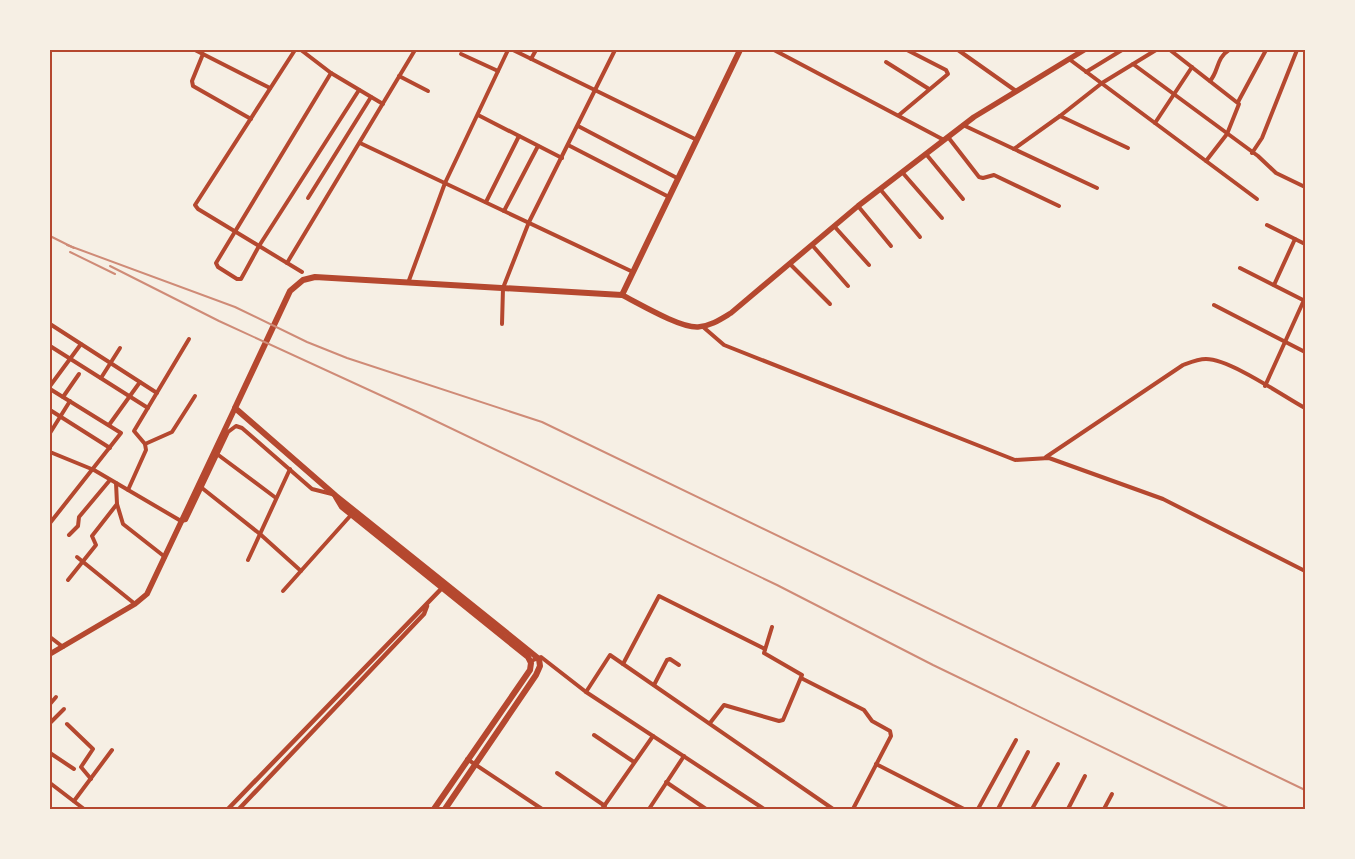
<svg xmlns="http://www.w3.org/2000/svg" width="1355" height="859" font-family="Cabin,sans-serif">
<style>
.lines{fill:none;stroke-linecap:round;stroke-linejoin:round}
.minor{stroke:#b5482f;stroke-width:4}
.tertiary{stroke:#b5482f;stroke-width:4.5}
.primary{stroke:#b5482f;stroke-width:5.5}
.trunk{stroke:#b5482f;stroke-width:6}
.rail{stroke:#cf8b77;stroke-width:2}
.neatline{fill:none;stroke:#b5482f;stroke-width:2}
</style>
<rect width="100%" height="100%" fill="#f6efe4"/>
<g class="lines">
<!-- minor -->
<g class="minor">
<polyline points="195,50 270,88"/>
<polyline points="295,50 195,205 198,209 302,272"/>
<polyline points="301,50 331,73 383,104"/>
<polyline points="513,50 697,140"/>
<polyline points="774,50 944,140"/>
<polyline points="958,50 1016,91"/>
<polyline points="1170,50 1239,104 1227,134 1206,161"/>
<polyline points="203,54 192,81 193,86 251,119"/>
<polyline points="461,54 498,71"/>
<polyline points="531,59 536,50"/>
<polyline points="1069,59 1257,199"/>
<polyline points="886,62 929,89"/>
<polyline points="1133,64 1258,156 1276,173 1305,187"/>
<polyline points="1086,72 1122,50"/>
<polyline points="331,73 216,263 218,267 237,279 241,279 259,246 359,90"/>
<polyline points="399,76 428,91"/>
<path d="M1210,81C1219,71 1216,58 1229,50"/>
<polyline points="1238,102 1266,50"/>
<polyline points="478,115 562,158"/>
<polyline points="899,115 948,74 946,70 907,50"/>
<polyline points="1060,116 1128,148"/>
<polyline points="1155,123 1192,67"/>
<polyline points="963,125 1097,188"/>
<polyline points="578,126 677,178"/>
<polyline points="948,137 979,177 983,178 994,175 1059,206"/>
<polyline points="360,143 633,272"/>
<polyline points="568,145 669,197"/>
<polyline points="1014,149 1060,116 1102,83 1156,50"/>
<polyline points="1252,153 1262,138 1297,50"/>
<polyline points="926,154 963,199"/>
<polyline points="902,172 942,218"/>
<polyline points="880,189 920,237"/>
<polyline points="308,198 371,97"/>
<polyline points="486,202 519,136"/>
<polyline points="858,206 891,246"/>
<polyline points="504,211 538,146"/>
<polyline points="1267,225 1305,244"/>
<polyline points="834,226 869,265"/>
<polyline points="812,245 848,286"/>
<polyline points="287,263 415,50"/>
<polyline points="790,264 830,304"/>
<polyline points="1240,268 1305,301"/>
<polyline points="408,283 445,183 508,50"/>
<polyline points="1274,285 1295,239"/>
<polyline points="1214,305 1305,352"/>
<polyline points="50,324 157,393"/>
<polyline points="502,324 503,288 529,222 615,50"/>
<polyline points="702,326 724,345 1015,460 1049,458 1163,499 1305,571"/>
<polyline points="50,346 148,408"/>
<polyline points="101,378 120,348"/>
<polyline points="50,386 81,344"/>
<polyline points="1265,386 1304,300"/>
<polyline points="50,389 121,433 50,523"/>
<polyline points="63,397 79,374"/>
<polyline points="50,410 110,448"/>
<polyline points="109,425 140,382"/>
<polyline points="50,433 70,401"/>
<polyline points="145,444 172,432 195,396"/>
<polyline points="50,452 94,470 181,521 186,520 228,432 236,426 242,428 312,489 332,494"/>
<polyline points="217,454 276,498"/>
<path d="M1046,457L1183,365C1191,362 1198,359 1206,359C1230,359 1283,396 1305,408"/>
<polyline points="116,483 117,504 123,524 165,557"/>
<polyline points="202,488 260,534 301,571"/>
<polyline points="128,490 146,450 145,444 134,431 189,339"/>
<polyline points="69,535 78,526 79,517 110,480"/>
<polyline points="77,557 135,604"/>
<polyline points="248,560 290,469"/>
<polyline points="68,580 96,545 92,536 117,504"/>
<polyline points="283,591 351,515"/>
<polyline points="50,637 63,647"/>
<polyline points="531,661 541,657 586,692 764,809"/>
<polyline points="623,664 659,596 765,649"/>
<polyline points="801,678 864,710 872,721 890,731 891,736 853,809"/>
<polyline points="654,685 667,660 670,659 679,665"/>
<polyline points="586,692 610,655 833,809"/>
<polyline points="50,704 56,697"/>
<polyline points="50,723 64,709"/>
<polyline points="710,723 724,705 779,721 783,720 802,675 764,653 772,627"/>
<polyline points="67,724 93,749 81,767 91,779"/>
<polyline points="594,735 634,762"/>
<polyline points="50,753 74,769"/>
<polyline points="467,759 542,809"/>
<polyline points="876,764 964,809"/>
<polyline points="557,773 605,806"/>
<polyline points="666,782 706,809"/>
<polyline points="50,783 84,809"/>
<polyline points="74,801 112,750"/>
<polyline points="602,809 653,736"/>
<polyline points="649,809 684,756"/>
<polyline points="978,809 1016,740"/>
<polyline points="998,809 1028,752"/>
<polyline points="1032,809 1058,764"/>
<polyline points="1068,809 1085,776"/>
<polyline points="1104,809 1112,794"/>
</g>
<!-- tertiary -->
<g class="tertiary">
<polyline points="228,809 443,587"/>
<polyline points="239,809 424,614 427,606"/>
</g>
<!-- primary -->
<g class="primary">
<path d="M622,295C640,304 680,328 698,327C711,326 721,319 731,313L858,206L974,117L1084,50"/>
<polyline points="50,654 135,604 147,594 235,408"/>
</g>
<!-- trunk -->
<g class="trunk">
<polyline points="336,497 342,507 528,657 531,663 530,670 434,809"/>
<polyline points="445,809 536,675 540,666 539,659 336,496 235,408 290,291 303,280 315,277 622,295 740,50"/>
</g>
<!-- rail -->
<g class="rail">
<polyline points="50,236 74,248"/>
<polyline points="67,245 235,307 307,342 347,358 542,422 1305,790"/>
<polyline points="70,252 115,274"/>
<polyline points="110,266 219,321 417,412 777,585 933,665 1230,809"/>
</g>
</g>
<!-- border -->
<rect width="1355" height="859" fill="none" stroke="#f6efe4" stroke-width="102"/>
<rect x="51" y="51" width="1253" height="757" class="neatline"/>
</svg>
